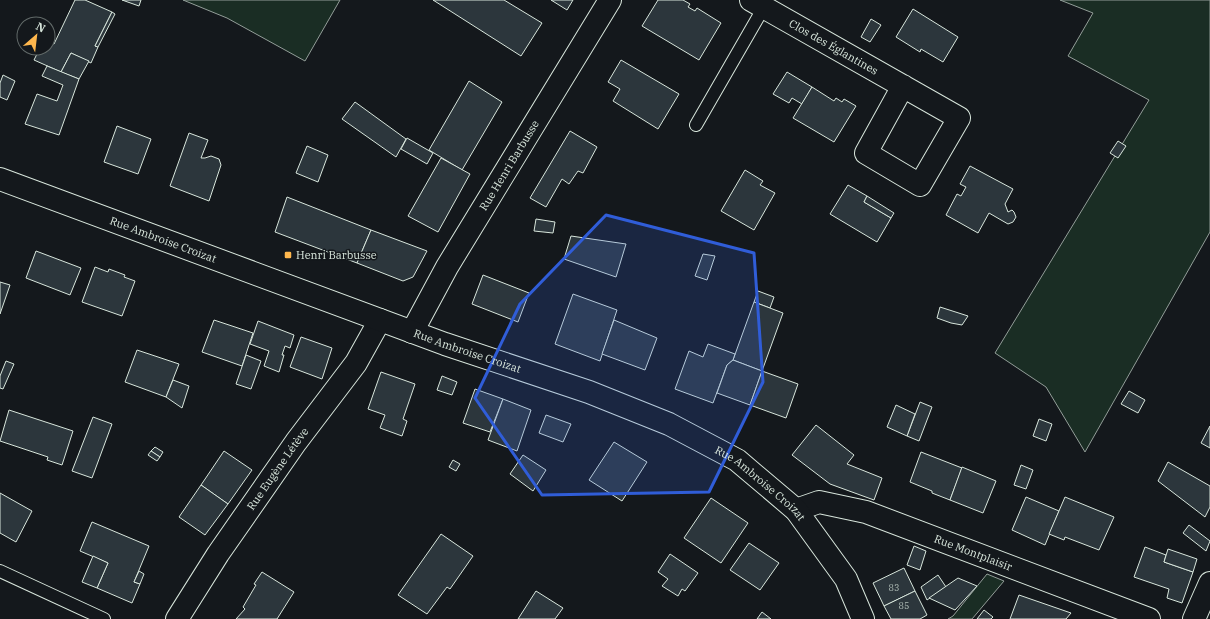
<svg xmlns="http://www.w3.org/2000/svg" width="1210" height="619" font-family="'IBM Plex Serif',serif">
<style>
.green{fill:#1a2d24;stroke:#939e99}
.building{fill:#2c363c;stroke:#d8e6dc}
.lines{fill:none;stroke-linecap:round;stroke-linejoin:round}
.service-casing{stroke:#d8e6dc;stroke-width:14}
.minor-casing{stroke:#d8e6dc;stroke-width:24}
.tertiary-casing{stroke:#d8e6dc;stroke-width:24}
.primary-casing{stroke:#d8e6dc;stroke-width:24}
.service{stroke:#14181c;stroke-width:12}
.minor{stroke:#14181c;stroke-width:22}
.tertiary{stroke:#14181c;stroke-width:22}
.primary{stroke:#14181c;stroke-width:22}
.marked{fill:#305dd8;fill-opacity:0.2;stroke:#305dd8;stroke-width:3;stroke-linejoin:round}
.poi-dot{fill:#ffb74d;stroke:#14181c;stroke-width:1.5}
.labels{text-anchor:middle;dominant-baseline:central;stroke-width:3;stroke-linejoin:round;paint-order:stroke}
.number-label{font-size:9px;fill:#adbab4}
.street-label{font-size:11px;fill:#d8e6dc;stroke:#14181c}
.poi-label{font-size:11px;fill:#d8e6dc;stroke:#14181c;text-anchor:start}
</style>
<rect width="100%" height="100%" fill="#14181c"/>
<!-- green -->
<g class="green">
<polygon points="183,0 340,0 305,61 227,18"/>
<polygon points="1060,0 1210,0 1210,232 1085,452 1046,387 995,353 1149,100 1068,56 1093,13"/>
<polygon points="987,574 1004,581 972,619 948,619 953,616"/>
</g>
<!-- building -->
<g class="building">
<polygon points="75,0 85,0 112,12 95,46 98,47 91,63 71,53 61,72 34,60 40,48 48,48 48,42 54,44"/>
<polygon points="122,0 141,0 139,6"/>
<polygon points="433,0 504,0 542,23 521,56"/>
<polygon points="551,0 573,0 567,10"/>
<polygon points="658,0 683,0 690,4 688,7 695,11 697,8 721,23 699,60 642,26"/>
<polygon points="913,9 958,37 943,62 921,49 920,52 896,37"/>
<polygon points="112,12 115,14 98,47 95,46"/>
<polygon points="871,19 881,25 870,42 861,37"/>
<polygon points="71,53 89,61 79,79 61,72"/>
<polygon points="621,60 679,94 658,129 613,101 620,89 608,82"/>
<polygon points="47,66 79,79 59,135 25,124 37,94 57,101 63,85 42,76"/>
<polygon points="787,72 812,87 802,104 792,98 789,103 773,94"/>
<polygon points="3,75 15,81 7,100 0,97 0,83"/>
<polygon points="469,81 502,102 462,170 429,150"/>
<polygon points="812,87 834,101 836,98 842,102 844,99 856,106 834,142 793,118"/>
<polygon points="355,102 406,139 396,157 342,119"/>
<polygon points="117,126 151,139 138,174 104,162"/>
<polygon points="570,131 597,147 583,173 578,171 569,184 562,179 546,207 530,198"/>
<polygon points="189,133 208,140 201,158 205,158 211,156 219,159 221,165 209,201 170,186"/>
<polygon points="407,138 433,153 427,164 401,149"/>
<polygon points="1118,141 1126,146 1118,158 1110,153"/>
<polygon points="307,146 328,155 318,182 296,173"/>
<polygon points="441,158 470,174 438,232 408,216"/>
<polygon points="970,166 1013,189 1005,204 1008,212 1012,210 1014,212 1016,217 1013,222 1008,224 989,213 978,233 946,215 957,194 961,196 966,187 960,184"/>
<polygon points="745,170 763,181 760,185 775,193 754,230 721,211"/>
<polygon points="848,185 867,196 864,202 891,218 877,242 830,214"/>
<polygon points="867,196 894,213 891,218 864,202"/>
<polygon points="287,197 371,230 357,263 275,232"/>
<polygon points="536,219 555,222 553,233 534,231"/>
<polygon points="371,230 427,251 413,277 403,281 357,263"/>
<polygon points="571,236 626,244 616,277 564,259"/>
<polygon points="36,251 81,268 70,295 26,278"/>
<polygon points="703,254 715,256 707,280 695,276"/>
<polygon points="95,267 108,272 109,269 125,275 124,277 135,281 122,316 82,302"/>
<polygon points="483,275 529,293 518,322 472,304"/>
<polygon points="0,282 10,285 0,314"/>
<polygon points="758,291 774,297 770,308 754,302"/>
<polygon points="573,294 617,310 600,361 555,344"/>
<polygon points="754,302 783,313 762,371 733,360"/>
<polygon points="940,307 968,316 962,325 951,323 937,318"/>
<polygon points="214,320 253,333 242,366 202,352"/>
<polygon points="614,320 657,338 645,370 602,354"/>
<polygon points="258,321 294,335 290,348 285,346 282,355 284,355 279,372 264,366 269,351 250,344"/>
<polygon points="301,337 332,348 322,379 290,367"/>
<polygon points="708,344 735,354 733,360 727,365 713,403 675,389 689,351 703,357"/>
<polygon points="137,350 179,364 166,397 125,382"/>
<polygon points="246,355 261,361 251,389 236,384"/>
<polygon points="733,360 762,371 750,405 717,393 727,365"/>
<polygon points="6,361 14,364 3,389 0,388 0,376"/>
<polygon points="762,371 798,384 786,418 750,405"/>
<polygon points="381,372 415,384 403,419 407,421 402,436 380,428 385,415 368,409"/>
<polygon points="442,376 457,382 452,395 437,390"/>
<polygon points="173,380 189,386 182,408 166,397"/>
<polygon points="475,389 503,399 490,432 463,423"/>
<polygon points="1129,391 1145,400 1138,413 1121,404"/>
<polygon points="503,399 531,410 517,451 488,440"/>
<polygon points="920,402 932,407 919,441 907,436"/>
<polygon points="896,405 915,414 907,436 887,427"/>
<polygon points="9,410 73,431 62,465 47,460 48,457 0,441"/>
<polygon points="546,415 571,424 563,442 539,433"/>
<polygon points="93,417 112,424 92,478 72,471"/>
<polygon points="1039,419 1052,424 1046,441 1033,436"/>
<polygon points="816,425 854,455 847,464 882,478 874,500 830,484 792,455"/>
<polygon points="1210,426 1210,448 1201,443"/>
<polygon points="614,442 647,462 622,501 589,480"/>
<polygon points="155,447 163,452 160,457 151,451"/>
<polygon points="151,451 160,457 157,461 148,455"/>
<polygon points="224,451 252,470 228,504 201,485"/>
<polygon points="921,452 962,468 950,500 932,493 932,491 910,482"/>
<polygon points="523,455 546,470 533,491 510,474"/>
<polygon points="453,460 460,464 456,471 449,467"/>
<polygon points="1168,462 1210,486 1210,507 1205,517 1158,481"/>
<polygon points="1021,465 1033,470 1026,489 1014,485"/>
<polygon points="962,467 996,481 983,513 950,500"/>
<polygon points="201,485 228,504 205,535 179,517"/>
<polygon points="0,493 32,511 16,542 0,533"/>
<polygon points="1026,497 1059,511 1045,545 1012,530"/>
<polygon points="1065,497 1114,517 1099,550 1065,537 1064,540 1049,534"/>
<polygon points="711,498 748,523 721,563 684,538"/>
<polygon points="92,522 149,546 134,582 140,584 132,603 97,588 108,563 80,551"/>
<polygon points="1189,525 1210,541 1206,551 1183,533"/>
<polygon points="441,534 473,556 450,589 447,587 427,614 398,595"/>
<polygon points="749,543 779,563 760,590 730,570"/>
<polygon points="914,546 926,551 920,570 907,565"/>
<polygon points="1145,547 1166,555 1164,562 1193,572 1182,603 1167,598 1169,589 1134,577"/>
<polygon points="1168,549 1197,559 1193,572 1164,562"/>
<polygon points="670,554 698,573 685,591 682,589 678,596 662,586 668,579 658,572"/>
<polygon points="93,556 108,563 97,588 82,582"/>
<polygon points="904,568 915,591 884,606 873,583"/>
<polygon points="139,571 144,574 140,584 134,582"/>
<polygon points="262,572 294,592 277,619 236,619 245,609 243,607 256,585 254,584"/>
<polygon points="938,575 946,587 927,600 921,587"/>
<polygon points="958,578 977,586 955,610 929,598"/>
<polygon points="536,591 563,608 555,619 518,619"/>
<polygon points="915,591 927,615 920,619 891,619 884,606"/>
<polygon points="1019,595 1071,613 1066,619 1010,619"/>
<polygon points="984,610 993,617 991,619 977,619"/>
<polygon points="762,612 771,619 757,619"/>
</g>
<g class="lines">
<!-- service casing -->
<g class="service-casing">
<g id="service">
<polyline points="696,125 764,7"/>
<polyline points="0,571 104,619"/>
</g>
</g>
<!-- minor casing -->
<g class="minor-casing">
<g id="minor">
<path id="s1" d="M751,0L959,118L920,185L866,153L903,86"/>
<path id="s2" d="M796,510L819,502L866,512L1149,619"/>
<path id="s3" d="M177,619L218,554L296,442L356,363L380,320"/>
<polyline points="1194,619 1210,583"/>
</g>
</g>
<!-- tertiary casing -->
<g class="tertiary-casing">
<g id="tertiary">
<path id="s4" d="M412,332L447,267L610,0"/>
</g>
</g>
<!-- primary casing -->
<g class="primary-casing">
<g id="primary">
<path id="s5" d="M0,179L445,344L589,392L669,424L737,460L796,510L846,579L863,619"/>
</g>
</g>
<!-- service -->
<use href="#service" class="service"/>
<!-- minor -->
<use href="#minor" class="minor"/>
<!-- tertiary -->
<use href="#tertiary" class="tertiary"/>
<!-- primary -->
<use href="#primary" class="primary"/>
</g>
<!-- marked area -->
<path class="marked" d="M606,215L754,253L763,382L709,492L542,495L475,398L520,304Z"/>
<!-- markers -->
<rect class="poi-dot" x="284" y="251" width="8" height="8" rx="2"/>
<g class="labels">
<!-- number labels -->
<g class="number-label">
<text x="894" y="587">83</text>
<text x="904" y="605">85</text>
</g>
<!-- street labels -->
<g class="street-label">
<text stroke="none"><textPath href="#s1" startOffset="95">Clos des Églantines</textPath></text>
<text stroke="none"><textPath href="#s4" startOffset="193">Rue Henri Barbusse</textPath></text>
<text stroke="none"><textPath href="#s5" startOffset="174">Rue Ambroise Croizat</textPath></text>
<text stroke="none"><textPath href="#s5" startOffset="498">Rue Ambroise Croizat</textPath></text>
<text stroke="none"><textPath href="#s3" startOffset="181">Rue Eugène Létève</textPath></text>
<text stroke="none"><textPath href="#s5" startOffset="822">Rue Ambroise Croizat</textPath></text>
<text stroke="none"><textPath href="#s2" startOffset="187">Rue Montplaisir</textPath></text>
</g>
<!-- poi labels -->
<g class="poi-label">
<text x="296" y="255">Henri Barbusse</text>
</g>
</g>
<!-- north arrow -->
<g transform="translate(36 36) rotate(28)"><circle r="19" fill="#14181c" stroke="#626a69"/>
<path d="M0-3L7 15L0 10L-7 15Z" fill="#ffb74d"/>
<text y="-6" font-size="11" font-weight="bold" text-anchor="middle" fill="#d8e6dc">N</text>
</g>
</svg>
